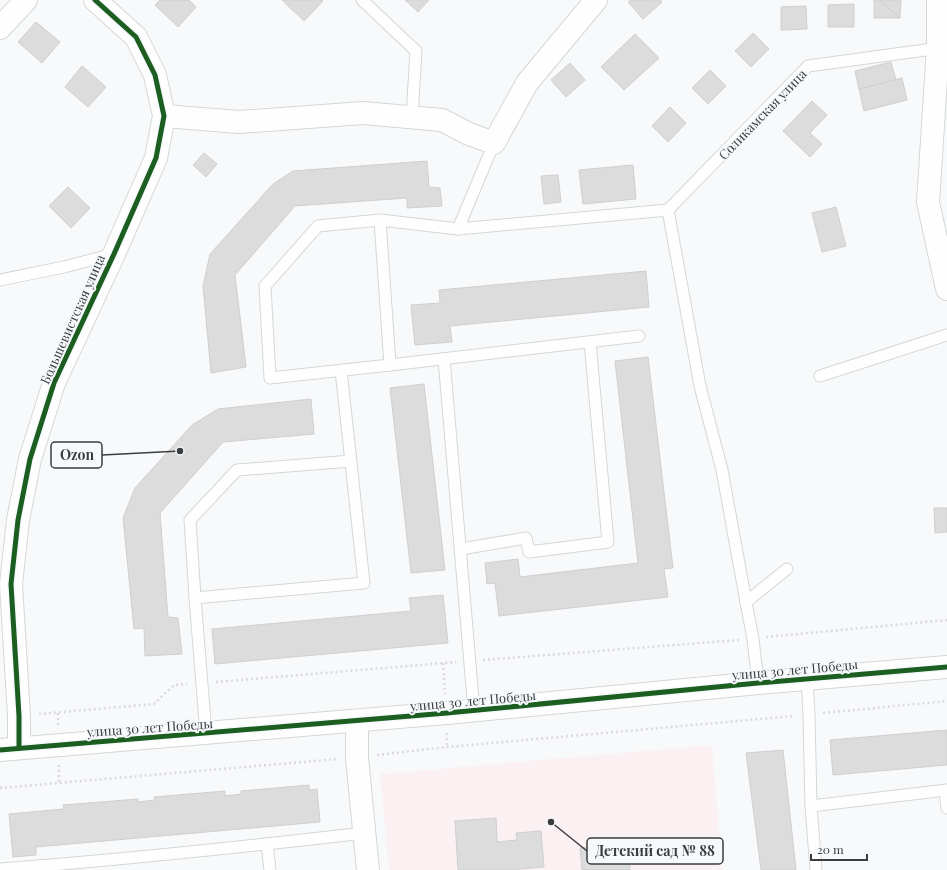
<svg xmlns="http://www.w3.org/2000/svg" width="947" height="870" font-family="'Playfair Display',serif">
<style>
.education{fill:#fbf0f2}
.building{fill:#dcdcdd;stroke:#cfcfd0}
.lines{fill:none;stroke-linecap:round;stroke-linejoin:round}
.service-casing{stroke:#d5d7d7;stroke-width:13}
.minor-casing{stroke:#d5d7d7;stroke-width:24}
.tertiary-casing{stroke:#d5d7d7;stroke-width:24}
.path{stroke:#dadadc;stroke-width:2.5;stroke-dasharray:2 3;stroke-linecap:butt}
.service{stroke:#fefefe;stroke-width:11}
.minor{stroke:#fefefe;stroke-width:22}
.tertiary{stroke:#fefefe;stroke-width:22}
.cycleway-casing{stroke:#f6f9fc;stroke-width:8}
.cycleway{stroke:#1b5e20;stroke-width:5}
.labels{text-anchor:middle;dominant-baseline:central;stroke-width:4;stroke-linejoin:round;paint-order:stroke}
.street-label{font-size:13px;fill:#3b3c3d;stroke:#f6f9fc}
.leader{fill:none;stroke:#3b3c3d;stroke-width:1.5}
.callout-dot{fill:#3b3c3d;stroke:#f6f9fc;stroke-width:1.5}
.callout{fill:#f6f9fc;stroke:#3b3c3d;stroke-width:1.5}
.callout-label{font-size:14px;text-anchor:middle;font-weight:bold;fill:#3b3c3d}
</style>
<rect width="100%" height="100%" fill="#f7f9fb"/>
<!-- education -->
<polygon class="education" points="712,745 722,870 389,870 380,774"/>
<!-- building -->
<g class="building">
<polygon points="160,0 189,0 196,7 178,27 155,5"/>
<polygon points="282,0 322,0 323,1 304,21"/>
<polygon points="405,0 429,0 418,12"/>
<polygon points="631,0 660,0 662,2 643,19 628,2"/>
<polygon points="874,0 879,0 900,18 874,18"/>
<polygon points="879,0 901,0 900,18"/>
<polygon points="854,4 854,27 828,27 828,5"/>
<polygon points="806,6 807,29 781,30 781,7"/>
<polygon points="36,22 60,42 42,63 18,42"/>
<polygon points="753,33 769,49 751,67 735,51"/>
<polygon points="635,34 659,58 624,90 601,67"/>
<polygon points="891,62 896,80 859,89 855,71"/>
<polygon points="570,63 585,80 566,97 551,80"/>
<polygon points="82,66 106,87 88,107 65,87"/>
<polygon points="710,70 726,86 708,104 692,88"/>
<polygon points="902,78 907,100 864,111 859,89"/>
<polygon points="812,101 827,115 810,133 822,144 810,157 783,131"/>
<polygon points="670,107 686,123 668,142 652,126"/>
<polygon points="204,153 217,164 206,177 193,165"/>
<polygon points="427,161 429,187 440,188 442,206 407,208 407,198 295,206 235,275 246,367 211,373 203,286 210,254 273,184 293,171"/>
<polygon points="633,165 636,199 583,204 579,170"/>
<polygon points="558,175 561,202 544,204 541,176"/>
<polygon points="68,187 90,208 71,228 49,206"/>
<polygon points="836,207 846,246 822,252 812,213"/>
<polygon points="646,271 649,307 450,326 452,342 415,345 411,305 440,303 439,290"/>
<polygon points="648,357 673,568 664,569 668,597 499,616 495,583 487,584 485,563 518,559 520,577 638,563 615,361"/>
<polygon points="424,384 445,570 411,573 390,388"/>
<polygon points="311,399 314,434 223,442 160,513 168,617 178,618 182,654 145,656 144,628 134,629 123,518 135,488 192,425 218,409"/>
<polygon points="934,508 947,508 947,532 935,533"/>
<polygon points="443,595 448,643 215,664 212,629 411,611 409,598"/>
<polygon points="947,730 947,765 833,775 830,740"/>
<polygon points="783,750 796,870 761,870 746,753"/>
<polygon points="309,785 309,790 317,789 320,822 36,847 36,855 13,857 9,814 64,809 63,805 138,799 138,802 155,800 154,797 225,791 225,796 241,794 241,791"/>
<polygon points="496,818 497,842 517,840 516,833 541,831 544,867 519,869 519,870 458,870 455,821"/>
<polygon points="628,845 630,870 582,870 580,848"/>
</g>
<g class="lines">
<!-- service casing -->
<g class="service-casing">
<g id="service">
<polyline points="362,0 416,51 412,117"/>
<polyline points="494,143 458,229 668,210"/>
<polyline points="668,210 700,386 722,470 746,602"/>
<polyline points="668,210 808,66 940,48"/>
<polyline points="380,220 390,365 270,378 265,286 318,226 380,220 458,229"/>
<polyline points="0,280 64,267 114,254"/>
<polyline points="444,359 474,711"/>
<polyline points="390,365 639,336"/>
<polyline points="341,370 364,583 195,598 190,520 237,470 351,461"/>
<polyline points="820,376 947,335"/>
<polyline points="461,549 526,538 529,552 608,542 590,342"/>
<polyline points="195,598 206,734"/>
<polyline points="807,679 809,715 811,806 816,870"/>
<polyline points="758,683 753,639 746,602 787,569"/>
<polyline points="945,791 947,808"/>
<polyline points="811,806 947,790"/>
<polyline points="267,844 270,870"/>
<path d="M0,869C122,860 243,847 364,833"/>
</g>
</g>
<!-- minor casing -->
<g class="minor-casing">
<g id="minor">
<polyline points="938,0 938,48 928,202 947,289"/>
<polyline points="0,28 26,0"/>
<polyline points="164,116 239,122 363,113 442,120 469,134 494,143 527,83 596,0"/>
<polyline points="357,721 357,758 368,870"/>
</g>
</g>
<!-- tertiary casing -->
<g class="tertiary-casing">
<g id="tertiary">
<polyline points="19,748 19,716 11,584 18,520 30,459 54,383 114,254 156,158 164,116 155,75 136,37 95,0"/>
<polyline points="0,750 447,713 758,683 947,667"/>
</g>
</g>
<!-- path -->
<g class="path">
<polyline points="766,637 947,620"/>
<polyline points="483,660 739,640"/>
<polyline points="443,663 445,694"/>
<polyline points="216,682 456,662"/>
<polyline points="58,713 58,726"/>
<polyline points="823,713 947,701"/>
<polyline points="39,714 154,704 174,685 187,684"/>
<polyline points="447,733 447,747"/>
<polyline points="377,755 447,747 794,716"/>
<polyline points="59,765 59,782"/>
<polyline points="0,788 338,759"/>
</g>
<!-- service -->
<use href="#service" class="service"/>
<!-- minor -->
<use href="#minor" class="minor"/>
<!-- tertiary -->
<use href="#tertiary" class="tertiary"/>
<!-- cycleway casing -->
<g class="cycleway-casing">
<g id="cycleway">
<polyline points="19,748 19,716 11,584 18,520 30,459 54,383 114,254 156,158 164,116 155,75 136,37 95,0"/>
<polyline points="0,750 447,713 758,683 947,667"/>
</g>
</g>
<!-- cycleway -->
<use href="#cycleway" class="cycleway"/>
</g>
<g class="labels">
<!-- street labels -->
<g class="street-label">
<text transform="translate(762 114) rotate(-46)">Соликамская улица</text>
<text transform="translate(72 319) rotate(-66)">Большевистская улица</text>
<text transform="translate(795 669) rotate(-5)">улица 30 лет Победы</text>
<text transform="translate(473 700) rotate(-5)">улица 30 лет Победы</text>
<text transform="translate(150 727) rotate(-4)">улица 30 лет Победы</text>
</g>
</g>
<!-- callouts -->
<path class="leader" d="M180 451L102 455M551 822L587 851"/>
<g class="callout-dot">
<circle cx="180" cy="451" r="4"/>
<circle cx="551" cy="822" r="4"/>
</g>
<g class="callout">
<rect x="51" y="442" width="51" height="26" rx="4"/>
<rect x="587" y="838" width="136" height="26" rx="4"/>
</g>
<g class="callout-label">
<text x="77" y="460">Ozon</text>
<text x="655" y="856">Детский сад № 88</text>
</g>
<!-- scale -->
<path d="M811 854v6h56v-6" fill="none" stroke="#3b3c3d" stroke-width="2"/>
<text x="817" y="854" font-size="12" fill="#3b3c3d" stroke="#f6f9fc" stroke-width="3" paint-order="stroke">20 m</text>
</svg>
